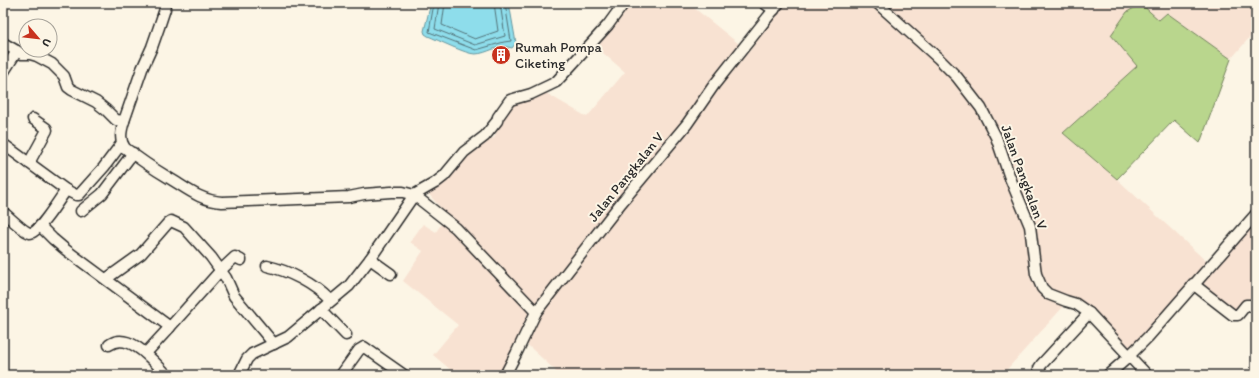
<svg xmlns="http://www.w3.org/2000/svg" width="1259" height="378" font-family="Itim,sans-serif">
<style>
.built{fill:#f8e2d2}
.green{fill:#b9d68d;stroke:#72805c}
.water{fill:#8eddeb;stroke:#66969e}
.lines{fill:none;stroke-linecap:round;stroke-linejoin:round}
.shore{stroke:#537278;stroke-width:1}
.minor-casing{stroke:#2b2b2b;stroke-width:13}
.minor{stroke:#fcf5e5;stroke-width:10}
.labels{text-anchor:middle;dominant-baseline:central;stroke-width:4;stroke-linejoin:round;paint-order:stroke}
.poi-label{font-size:14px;fill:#2b2b2b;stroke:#fcf5e5;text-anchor:start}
.street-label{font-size:14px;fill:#2b2b2b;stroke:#fcf5e5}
</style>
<rect width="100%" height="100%" fill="#fcf5e5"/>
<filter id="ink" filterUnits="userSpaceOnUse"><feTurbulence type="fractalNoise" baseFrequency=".025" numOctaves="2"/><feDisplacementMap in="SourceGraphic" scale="8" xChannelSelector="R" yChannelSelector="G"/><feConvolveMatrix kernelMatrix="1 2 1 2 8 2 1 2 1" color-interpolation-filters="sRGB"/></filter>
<g filter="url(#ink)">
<!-- built -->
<polygon class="built" points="628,3 688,3 749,52 782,3 1256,3 1256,30 1231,59 1167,13 1159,20 1111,35 1137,66 1063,133 1117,179 1207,262 1256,211 1256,305 1247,298 1235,312 1194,278 1129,349 1089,307 1071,298 1002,375 553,375 556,371 520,338 501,375 457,375 433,355 458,325 403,281 423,251 410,242 423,224 436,232 447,215 425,190 468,149 494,138 503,117 514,102 538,97 546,93 587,117 625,72 595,46"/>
<!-- green -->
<polygon class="green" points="1141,4 1159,20 1167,13 1231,59 1200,143 1174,120 1117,179 1063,133 1137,66 1111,35 1127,12"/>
<!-- water -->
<path class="water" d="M431,3H509L516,43L512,48C498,43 488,54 475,54C466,54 438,40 428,36L425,34L424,31Z"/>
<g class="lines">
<!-- shore -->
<g class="shore">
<polyline points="434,3 429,32 476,50 504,42 511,41 505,3"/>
<polyline points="439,3 435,29 475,45 505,36 500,3"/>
<polyline points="445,3 442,25 475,39 498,31 494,3"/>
</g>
<!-- minor casing -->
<g class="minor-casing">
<g id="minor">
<polyline points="764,3 774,10"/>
<polyline points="877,3 938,58 957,77 981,108 996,137 1010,178 1030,226 1036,274 1042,288 1048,294 1066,301 1076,304 1089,313 1147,375"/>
<path d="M3,43L22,54H30L37,56L52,64L64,76L68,87L72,90L96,102L106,110L116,120L124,121C121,131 119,140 125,148C139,159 154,169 169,178C186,188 201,201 222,202L349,197L364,194L391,192H403L414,195L456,228L536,312"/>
<polyline points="3,73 17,51"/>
<polyline points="124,121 142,69 152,47 159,27 165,9 164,3"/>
<polyline points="3,144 66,190"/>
<polyline points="29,163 47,130 46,128 33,119"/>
<polyline points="81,211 102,194 133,153"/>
<path d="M3,212C9,217 24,232 30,233C38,234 61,197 66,190L76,195H79L104,167L122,143"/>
<polyline points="40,226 53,239 66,250 170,327 220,271 235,257 241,260"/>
<polyline points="370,259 391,274"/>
<path d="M267,266C290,271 314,284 330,300"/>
<polyline points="106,279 141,254 168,223 171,221 184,227 211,257 226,278 234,296 274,344"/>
<polyline points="1193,284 1233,315 1238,315 1246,305 1250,305 1256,309"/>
<polyline points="321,309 346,335"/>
<path d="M109,345C129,330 154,362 167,375"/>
<polyline points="146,353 170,327"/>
<polyline points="239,375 247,359 252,354 288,337 349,286 370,259 414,195 435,183 444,176 464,152 485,136 497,121 498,117 510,100 531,94 550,85 556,82 608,25 624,3"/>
<polyline points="341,375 359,350 364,347 404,375"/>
<polyline points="505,375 516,354 536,312 621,203 687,124 714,85 779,3"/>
<polyline points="1042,375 1039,368 1041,365 1089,313"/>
<polyline points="1108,375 1124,361 1148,337 1256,214"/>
</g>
</g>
<!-- minor -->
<use href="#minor" class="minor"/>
</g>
</g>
<!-- icons -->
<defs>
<g id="building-disc" transform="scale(1)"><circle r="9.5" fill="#c8321e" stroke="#fcf5e5"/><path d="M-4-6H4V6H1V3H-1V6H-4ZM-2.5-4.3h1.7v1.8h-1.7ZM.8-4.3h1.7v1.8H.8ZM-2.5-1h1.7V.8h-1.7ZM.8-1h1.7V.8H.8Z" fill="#fff"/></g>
</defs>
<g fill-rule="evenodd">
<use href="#building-disc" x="501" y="55"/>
</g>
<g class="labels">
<!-- poi labels -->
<g class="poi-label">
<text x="515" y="47">Rumah Pompa<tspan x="515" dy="16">Ciketing</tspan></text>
</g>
<!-- street labels -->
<g class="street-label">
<text transform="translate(626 177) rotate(-51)">Jalan Pangkalan V</text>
<text transform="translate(1024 177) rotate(70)">Jalan Pangkalan V</text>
</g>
</g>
<!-- margin -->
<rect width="1259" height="378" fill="none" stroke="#fcf5e5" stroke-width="16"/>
<rect x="8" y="8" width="1243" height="362" fill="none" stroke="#2b2b2b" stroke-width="1.5" filter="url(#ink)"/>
<!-- north arrow -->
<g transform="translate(38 38) rotate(118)"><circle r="19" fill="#fcf5e5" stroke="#a8a49b"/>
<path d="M0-3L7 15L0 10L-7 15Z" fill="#c8321e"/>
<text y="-6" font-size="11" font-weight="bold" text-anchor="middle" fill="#2b2b2b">U</text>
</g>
</svg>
